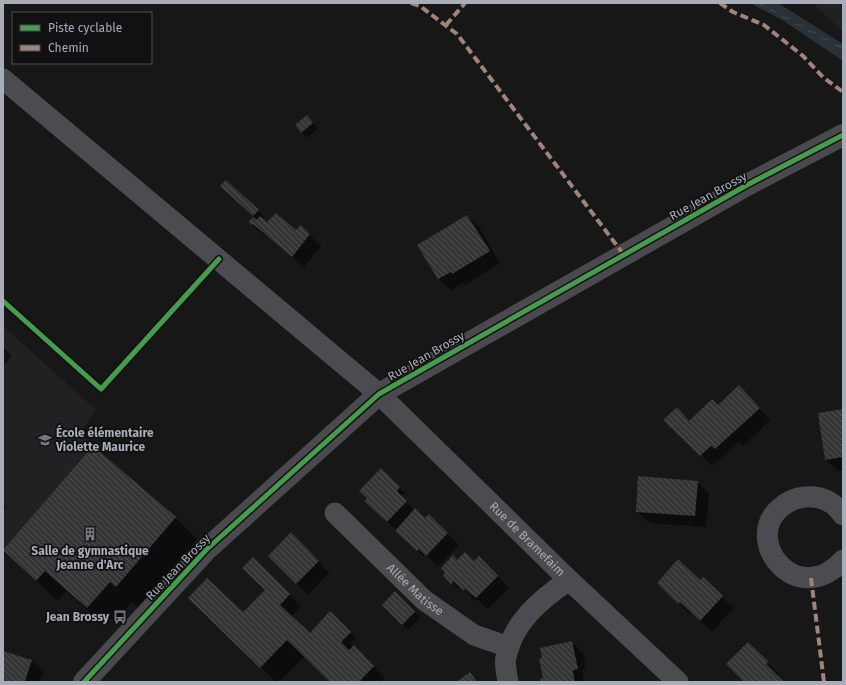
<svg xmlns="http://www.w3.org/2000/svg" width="846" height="685" font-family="'Fira Sans',sans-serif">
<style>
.built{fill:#212123}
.water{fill:url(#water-ripples)}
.shadow{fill:#0007}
.building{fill:url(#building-back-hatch)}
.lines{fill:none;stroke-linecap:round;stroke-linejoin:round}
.street{stroke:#4b4c50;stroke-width:21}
.secondary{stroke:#4a4a4e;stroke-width:22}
.quiet{stroke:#a18479;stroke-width:4;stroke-dasharray:8 4;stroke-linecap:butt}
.cycleway-casing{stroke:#111113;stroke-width:8}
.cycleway{stroke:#469c4c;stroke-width:5}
.labels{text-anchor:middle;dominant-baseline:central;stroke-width:3.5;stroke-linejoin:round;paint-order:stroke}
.street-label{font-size:12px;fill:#a8adb8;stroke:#111113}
.poi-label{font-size:12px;font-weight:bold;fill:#a8adb8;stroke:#111113;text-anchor:start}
</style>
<defs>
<pattern id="water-ripples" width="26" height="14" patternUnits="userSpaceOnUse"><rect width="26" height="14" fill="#2a3239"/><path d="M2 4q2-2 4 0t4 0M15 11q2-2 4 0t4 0" fill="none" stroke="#464d54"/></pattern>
<pattern id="building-back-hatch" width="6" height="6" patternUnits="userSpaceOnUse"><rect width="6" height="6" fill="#353536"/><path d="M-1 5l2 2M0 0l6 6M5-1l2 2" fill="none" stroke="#4f5051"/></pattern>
</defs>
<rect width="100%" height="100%" fill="#171717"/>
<!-- built -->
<g class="built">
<polygon points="813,3 843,3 843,32"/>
<polygon points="3,326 96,410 80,433 93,446 3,552"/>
</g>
<!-- water -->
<polygon class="water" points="750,3 778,3 843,44 843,61 784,21"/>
<!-- shadow -->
<g class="shadow">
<polygon points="307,116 318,129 307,138 302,132"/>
<polygon points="226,182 264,216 262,219 267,224 296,232 301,227 321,246 304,267 265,234 264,236 250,222 258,220 227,191"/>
<polygon points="467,216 479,227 500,263 465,285 463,283 451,290 439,279 418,245"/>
<polygon points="3,347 12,356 3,366"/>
<polygon points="739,386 770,420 743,446 739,442 712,466 683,437 689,422 718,406"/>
<polygon points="843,410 843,470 838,471 826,460 819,413"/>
<polygon points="93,447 176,518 197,539 138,607 132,602 115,622 109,618 103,624 66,591 58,601 4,551"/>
<polygon points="381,470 405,493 400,496 415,510 425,519 429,515 459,545 438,567 426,555 424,557 366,501"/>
<polygon points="697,482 709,494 706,527 649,523 637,512"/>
<polygon points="3,503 7,507 3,511"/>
<polygon points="291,534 329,573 308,595 269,556"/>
<polygon points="479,557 509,588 488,609 477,599 475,601 455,580 453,582 458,587 457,588 444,575 458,561 474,562"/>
<polygon points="253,559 301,606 291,617 310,634 330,612 356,638 350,644 385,678 381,682 332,682 305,656 279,682 276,682 206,614 243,614 266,590"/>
<polygon points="703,578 733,608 712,632 692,613 690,614 669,595 700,582"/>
<polygon points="395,592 420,618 408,630 383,605"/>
<polygon points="572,642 583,653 586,669 582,670 584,682 545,682"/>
<polygon points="748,643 779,674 777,676 783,682 746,682"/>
<polygon points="3,652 32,661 43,672 40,682 3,682"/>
</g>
<!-- building -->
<g class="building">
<polygon points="307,115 313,123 301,133 295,125"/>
<polygon points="226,180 259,210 253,216 220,186"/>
<polygon points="276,213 296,230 301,225 310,234 292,257 253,224 252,225 248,222 253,217 256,220 260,216 267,222"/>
<polygon points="467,215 490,251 452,274 451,272 438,279 417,245"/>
<polygon points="739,385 760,408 715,449 711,446 700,456 663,420 677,407 689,421 712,399 718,405"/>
<polygon points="843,409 843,457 825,460 818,413"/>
<polygon points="93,446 176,517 116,587 110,582 87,608 45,571 36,581 3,550"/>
<polygon points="381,468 400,487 397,491 407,501 387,522 364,501 367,498 359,491"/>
<polygon points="638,476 698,481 695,516 636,512"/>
<polygon points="415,508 425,518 429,514 448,533 426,556 419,549 417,551 395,531"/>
<polygon points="291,532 319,561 296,584 268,556"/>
<polygon points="465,552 474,561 479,556 498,576 476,598 465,589 463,590 454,581 451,584 443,575 445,572 441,568 453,555 457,560"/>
<polygon points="253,557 290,594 280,605 310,633 330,611 351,632 341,642 349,650 354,645 374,666 359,682 330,682 287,640 260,668 188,598 207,578 243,612 265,590 242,568"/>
<polygon points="678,559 700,580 703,577 723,596 700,621 680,602 678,604 657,583"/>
<polygon points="395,591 415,612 402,625 382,605"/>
<polygon points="572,641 578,669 573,670 575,682 541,682 540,679 543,678 539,659 542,658 540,648"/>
<polygon points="748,642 769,662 766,664 784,682 744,682 726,664"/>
<polygon points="3,651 32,660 25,681 28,682 3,682"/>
<polygon points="470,672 477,682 456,682"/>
</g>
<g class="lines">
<!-- street -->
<g class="street">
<path id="s1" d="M3,79L379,394L569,580L678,682"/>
<path id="s2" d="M335,513L424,600L474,635L509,647"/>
<path d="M843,515C834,502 821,495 804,497C795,498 787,502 780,508C742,541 797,610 843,560"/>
<path d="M508,682C507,674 504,665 506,657C513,622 541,599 569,580"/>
</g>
<!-- secondary -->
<polyline class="secondary" points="84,682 207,549 379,394 747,185 843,135"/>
<!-- quiet -->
<g class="quiet">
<polyline points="411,3 420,6 457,34 624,255"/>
<polyline points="720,3 733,12 764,25 803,56 824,78 843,92"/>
<polyline points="446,25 465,3"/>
<polyline points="811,578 824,682"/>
</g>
<!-- cycleway casing -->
<g class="cycleway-casing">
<g id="cycleway">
<polyline points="3,301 101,389 219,259"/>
<polyline points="84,682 207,549 379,394 747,185 843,135"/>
</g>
</g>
<!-- cycleway -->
<use href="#cycleway" class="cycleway"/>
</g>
<!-- icons -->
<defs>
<g id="school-bare" transform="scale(1.08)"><path d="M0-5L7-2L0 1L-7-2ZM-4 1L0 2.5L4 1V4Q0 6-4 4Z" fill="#757880" stroke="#111113" stroke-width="2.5" paint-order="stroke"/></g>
<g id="building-bare" transform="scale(1.08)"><path d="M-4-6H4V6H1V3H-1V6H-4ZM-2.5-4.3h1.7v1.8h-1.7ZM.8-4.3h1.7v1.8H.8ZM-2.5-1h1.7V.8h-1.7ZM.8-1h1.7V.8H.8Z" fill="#757880" stroke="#111113" stroke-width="2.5" paint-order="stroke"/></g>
<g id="bus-bare" transform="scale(1.08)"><path d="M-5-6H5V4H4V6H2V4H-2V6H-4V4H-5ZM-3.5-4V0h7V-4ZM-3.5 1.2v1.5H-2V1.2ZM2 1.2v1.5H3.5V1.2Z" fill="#757880" stroke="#111113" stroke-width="2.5" paint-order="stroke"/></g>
</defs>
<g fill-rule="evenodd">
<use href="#school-bare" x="45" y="440"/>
<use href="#building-bare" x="90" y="534"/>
<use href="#bus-bare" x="120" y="617"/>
</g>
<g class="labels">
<!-- street labels -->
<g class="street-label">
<text transform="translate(708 196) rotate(-29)">Rue Jean Brossy</text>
<text transform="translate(426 356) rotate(-30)">Rue Jean Brossy</text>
<text stroke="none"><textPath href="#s1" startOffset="698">Rue de Bramefaim</textPath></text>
<text transform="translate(178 567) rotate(-46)">Rue Jean Brossy</text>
<text stroke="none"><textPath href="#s2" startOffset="111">Allée Matisse</textPath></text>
</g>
<!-- poi labels -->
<g class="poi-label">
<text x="56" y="433">École élémentaire<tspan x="56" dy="14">Violette Maurice</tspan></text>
<text x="90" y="551" text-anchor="middle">Salle de gymnastique<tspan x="90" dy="14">Jeanne d'Arc</tspan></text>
<text x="109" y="617" text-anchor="end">Jean Brossy</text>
</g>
</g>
<!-- border -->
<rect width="846" height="685" fill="none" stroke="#a8adb8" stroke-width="8"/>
<!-- legend -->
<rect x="12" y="12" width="140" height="52" fill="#111113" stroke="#4d4f55"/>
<rect x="20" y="25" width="20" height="6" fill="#469c4c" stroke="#4d4f55"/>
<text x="48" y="32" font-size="12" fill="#a8adb8">Piste cyclable</text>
<rect x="20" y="45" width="20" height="6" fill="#a18479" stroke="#4d4f55"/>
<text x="48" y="52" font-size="12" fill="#a8adb8">Chemin</text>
</svg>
